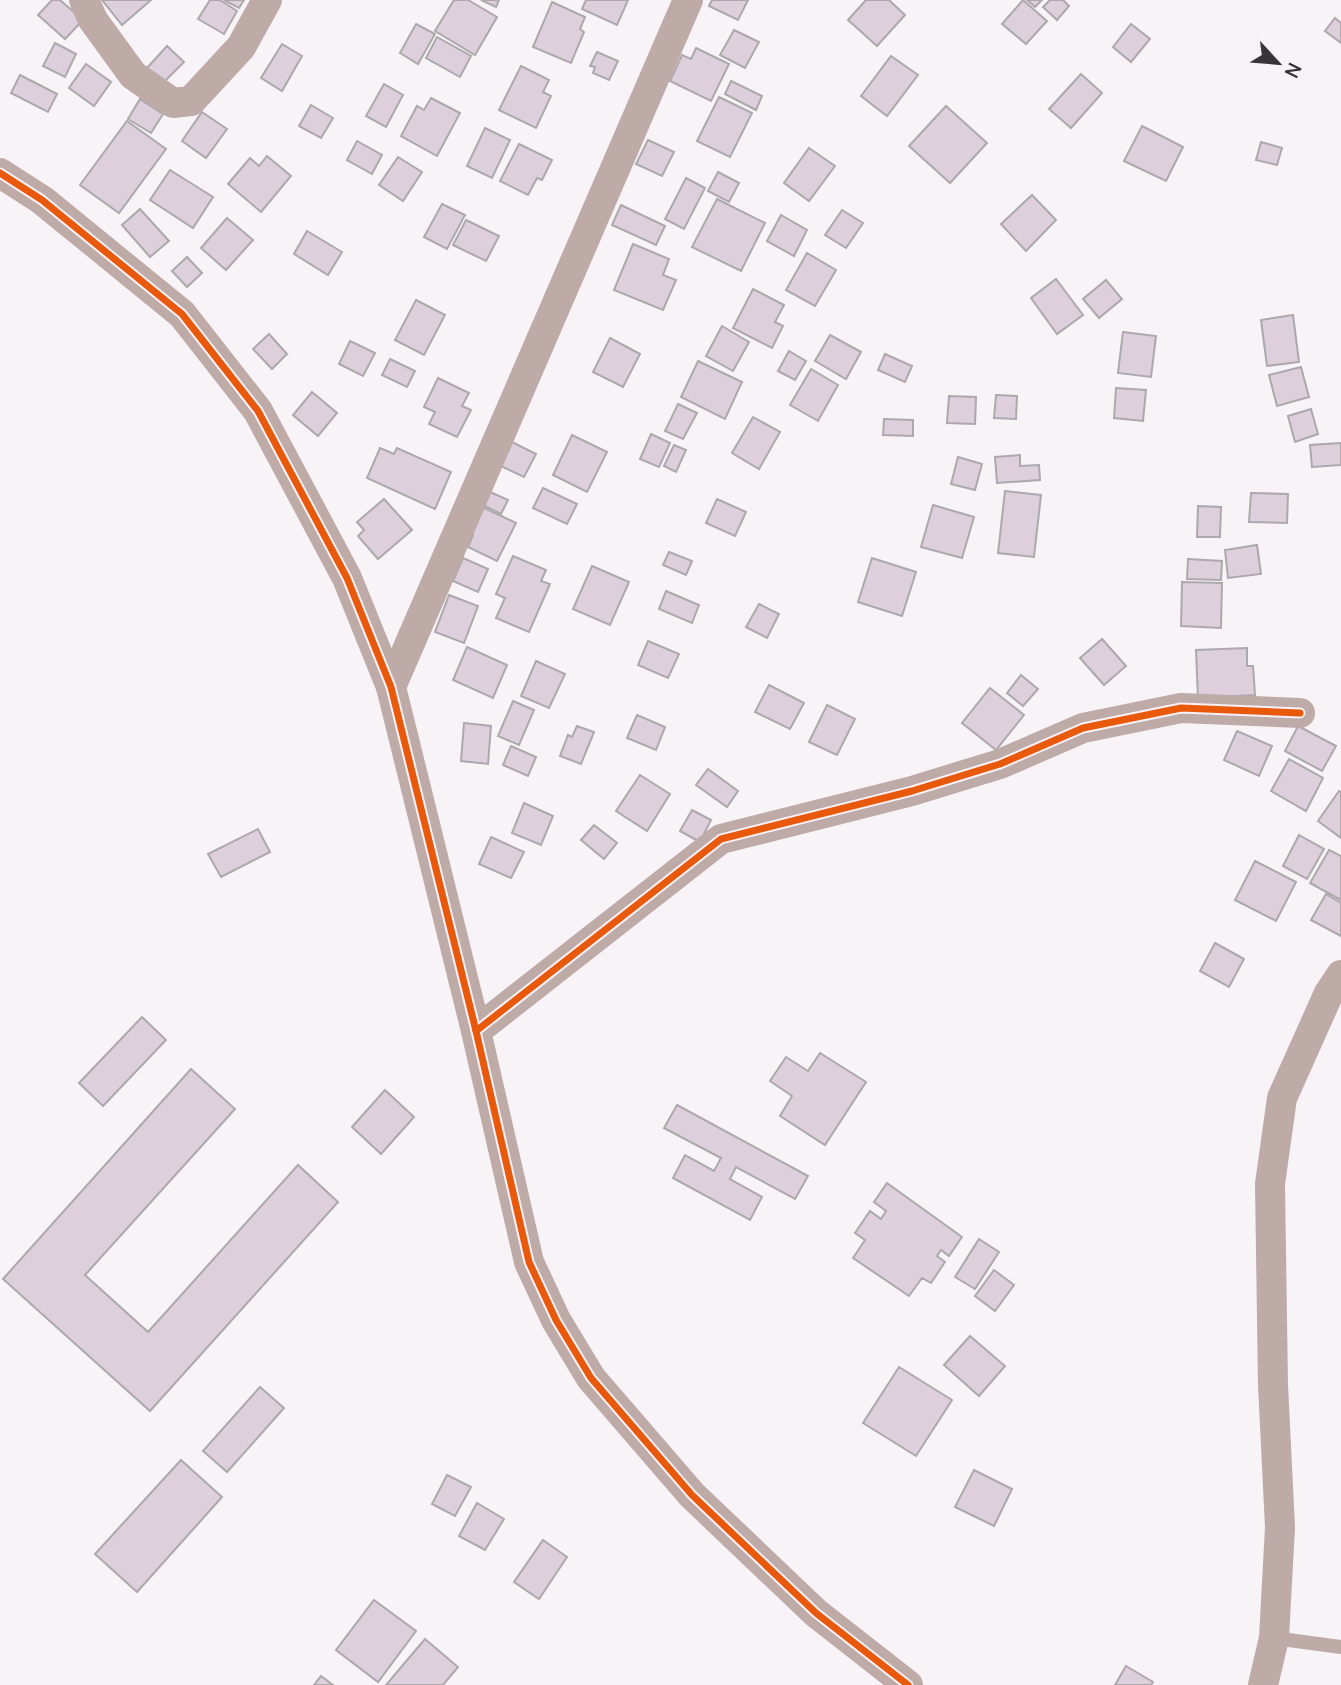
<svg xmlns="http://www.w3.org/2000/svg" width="1341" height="1685" font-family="Manrope,sans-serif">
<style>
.building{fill:#decfdd;stroke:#aca8ab;stroke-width:2}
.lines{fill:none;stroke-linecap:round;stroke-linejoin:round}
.lane{stroke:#beaba8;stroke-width:14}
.street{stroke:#beaba8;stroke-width:30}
.cycleway-casing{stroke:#f9f1f8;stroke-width:11}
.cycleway{stroke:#e8590c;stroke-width:7}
</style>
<rect width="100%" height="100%" fill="#f7f3f7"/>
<!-- building -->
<g class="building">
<polygon points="52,0 60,0 83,20 65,39 38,15"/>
<polygon points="102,0 151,0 122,25"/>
<polygon points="210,0 220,0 237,11 224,34 198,19"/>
<polygon points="224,0 244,0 239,8"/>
<polygon points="454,0 468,0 497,17 475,55 435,31"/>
<polygon points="481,0 499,0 496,7"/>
<polygon points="586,0 628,0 617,25 582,9"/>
<polygon points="712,0 748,0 738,20 709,6"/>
<polygon points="866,0 889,0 905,15 877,46 848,20"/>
<polygon points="1023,0 1047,21 1026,44 1002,24"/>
<polygon points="1027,0 1042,0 1035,7"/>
<polygon points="1050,0 1063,0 1069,6 1057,20 1043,7"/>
<polygon points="552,2 585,17 580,29 584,32 571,63 533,47"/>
<polygon points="1335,18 1341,23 1341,43 1325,31"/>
<polygon points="416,24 435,34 418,64 400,53"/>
<polygon points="1131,24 1150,39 1131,62 1113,47"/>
<polygon points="734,30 759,42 745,68 720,55"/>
<polygon points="437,37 471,56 460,77 426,58"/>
<polygon points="55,43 76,54 65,77 43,66"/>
<polygon points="282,44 302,56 282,91 261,78"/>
<polygon points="167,46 184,62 163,83 147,68"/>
<polygon points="696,48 729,64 711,101 670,81 682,55 691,59"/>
<polygon points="597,52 618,61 609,80 593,73 595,67 590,66"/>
<polygon points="891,56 918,75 887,116 861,96"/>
<polygon points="86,64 111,82 94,106 69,88"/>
<polygon points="521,66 549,80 543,92 551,96 536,128 499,110"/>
<polygon points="1081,74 1102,93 1071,128 1049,109"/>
<polygon points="20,75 57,94 48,112 11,93"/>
<polygon points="731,81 762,96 756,110 725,94"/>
<polygon points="384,84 403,95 386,127 366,116"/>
<polygon points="719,97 752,113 730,157 697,141"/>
<polygon points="431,98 460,113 437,156 401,136 417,106 424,110"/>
<polygon points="140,99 163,114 151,133 128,119"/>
<polygon points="311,105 333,118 321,138 299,126"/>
<polygon points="946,106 987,143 950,183 909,146"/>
<polygon points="202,112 227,129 206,158 182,141"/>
<polygon points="127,121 166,149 119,213 80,185"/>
<polygon points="1142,126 1183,147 1166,181 1124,161"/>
<polygon points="485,128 510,140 492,178 467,166"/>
<polygon points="648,140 674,152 662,176 636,164"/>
<polygon points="357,141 382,155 372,174 347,160"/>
<polygon points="1261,142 1282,148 1277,165 1256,160"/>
<polygon points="519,144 552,160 542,180 537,178 528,195 500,181"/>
<polygon points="809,148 835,166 809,201 784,183"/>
<polygon points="267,156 291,176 261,212 228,184 250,158 259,166"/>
<polygon points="398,157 422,172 403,201 379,185"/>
<polygon points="170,170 213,197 193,228 150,200"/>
<polygon points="718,172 739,183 729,202 708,191"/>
<polygon points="686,178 705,188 684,229 665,219"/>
<polygon points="1032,195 1056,220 1026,251 1001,224"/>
<polygon points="717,199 765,223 741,271 692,247"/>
<polygon points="442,204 465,215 447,249 424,237"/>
<polygon points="621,205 665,226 656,245 612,225"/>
<polygon points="140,209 169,241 150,257 122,225"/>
<polygon points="842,210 863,223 846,248 825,235"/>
<polygon points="781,215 807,230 794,256 767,241"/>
<polygon points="227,218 253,240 226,270 201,248"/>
<polygon points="466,220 499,236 486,261 453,245"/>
<polygon points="307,231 342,252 328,275 294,254"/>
<polygon points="633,244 669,259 663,275 676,280 663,310 614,290"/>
<polygon points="807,253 836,270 815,306 786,290"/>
<polygon points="187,257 202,273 187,287 172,271"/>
<polygon points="1056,279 1083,315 1057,334 1031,298"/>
<polygon points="1106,280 1122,299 1099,318 1083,299"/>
<polygon points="753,289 784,305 775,322 783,326 772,348 733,328"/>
<polygon points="416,300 445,315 424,355 395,340"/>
<polygon points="1293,315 1299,362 1267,366 1261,320"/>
<polygon points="722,326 749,342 733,371 706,356"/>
<polygon points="1123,332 1156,336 1151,377 1118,373"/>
<polygon points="269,334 287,354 272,369 253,349"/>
<polygon points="830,335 861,352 846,379 815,361"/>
<polygon points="610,338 640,354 623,387 593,372"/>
<polygon points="350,341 375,353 363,376 339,364"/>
<polygon points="789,351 806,361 795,380 778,371"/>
<polygon points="885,354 912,366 905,382 878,370"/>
<polygon points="390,359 415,371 407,387 382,375"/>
<polygon points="698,361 742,382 725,419 681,397"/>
<polygon points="1301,367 1309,397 1277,406 1269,375"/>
<polygon points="811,369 838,385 818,421 790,405"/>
<polygon points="438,378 469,393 462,406 471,410 457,437 429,424 435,412 424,407"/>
<polygon points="1116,388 1146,390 1143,421 1114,418"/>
<polygon points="312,392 337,413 318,436 293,415"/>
<polygon points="996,395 1017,396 1016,419 994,418"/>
<polygon points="949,396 976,397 975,424 947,423"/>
<polygon points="678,404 697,413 683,439 665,431"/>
<polygon points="1311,409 1318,434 1295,442 1288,416"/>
<polygon points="753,417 780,432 759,469 732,453"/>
<polygon points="884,419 913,420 913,436 883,435"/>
<polygon points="651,434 670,443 659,467 640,459"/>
<polygon points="572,435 607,452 587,492 553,475"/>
<polygon points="512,442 536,454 524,477 501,466"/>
<polygon points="1341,443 1341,465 1312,467 1310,445"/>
<polygon points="674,445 686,450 676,472 664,466"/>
<polygon points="380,448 394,454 397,448 451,472 435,509 367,478"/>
<polygon points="1020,455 1020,466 1039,465 1040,480 997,483 995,457"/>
<polygon points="958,457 982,464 975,490 951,484"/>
<polygon points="543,488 577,504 567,524 533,508"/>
<polygon points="486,490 508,500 501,514 479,503"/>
<polygon points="1005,491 1041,495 1034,557 998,553"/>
<polygon points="1251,493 1288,494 1287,523 1249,522"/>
<polygon points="384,499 412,530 378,559 358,536 364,530 357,522"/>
<polygon points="717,499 746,512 735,536 706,523"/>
<polygon points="933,505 974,517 962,558 921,547"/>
<polygon points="480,506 516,523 497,561 468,547 473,535 467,532"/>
<polygon points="1198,506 1221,507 1220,537 1197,537"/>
<polygon points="1257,545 1261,574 1228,578 1225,550"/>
<polygon points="669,552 692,561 686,575 663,565"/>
<polygon points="513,556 546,570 541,581 550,584 529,632 496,618 505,598 496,594"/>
<polygon points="463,558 488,569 478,592 453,581"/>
<polygon points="872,558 916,572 902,616 858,602"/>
<polygon points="1188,559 1222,561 1221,580 1187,579"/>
<polygon points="592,566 629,582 610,625 573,609"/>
<polygon points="1182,582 1222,583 1221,628 1181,626"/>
<polygon points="666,591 699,605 692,623 659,609"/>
<polygon points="449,595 478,606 464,643 435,632"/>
<polygon points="759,604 779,614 767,638 746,627"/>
<polygon points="1102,639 1126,666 1104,685 1080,658"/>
<polygon points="648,641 679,654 668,678 638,665"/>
<polygon points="467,647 507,665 493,698 453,680"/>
<polygon points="1247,648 1247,666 1253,666 1255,695 1198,698 1196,650"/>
<polygon points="536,661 565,674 549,708 521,696"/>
<polygon points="1021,675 1038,689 1023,706 1007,693"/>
<polygon points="769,685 804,703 790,729 755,712"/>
<polygon points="990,688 1024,715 996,750 962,723"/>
<polygon points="513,701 534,710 519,745 498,736"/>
<polygon points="827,705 855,719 837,755 809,742"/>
<polygon points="637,715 665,727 656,750 627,738"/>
<polygon points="464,723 491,726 488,764 461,761"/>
<polygon points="577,726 594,732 581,764 560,756 568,735 572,737"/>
<polygon points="1298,726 1336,746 1322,771 1285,751"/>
<polygon points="1237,731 1272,746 1259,776 1224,760"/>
<polygon points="511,746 536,757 528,776 503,765"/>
<polygon points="1289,759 1323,778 1306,811 1271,791"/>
<polygon points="708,769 738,791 727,807 696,785"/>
<polygon points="640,775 670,794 647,831 616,811"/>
<polygon points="1339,791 1341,792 1341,838 1318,821"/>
<polygon points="524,803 553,816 541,845 512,833"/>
<polygon points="692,810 711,820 700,842 680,831"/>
<polygon points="594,825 617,843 604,859 581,840"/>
<polygon points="258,829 270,852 221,877 208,854"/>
<polygon points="1299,835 1324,849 1307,879 1283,866"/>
<polygon points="491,837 524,852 511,878 479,864"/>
<polygon points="1329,850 1341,856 1341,900 1310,883"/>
<polygon points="1255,861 1296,882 1276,921 1235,900"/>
<polygon points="1326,894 1341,903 1341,936 1311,920"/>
<polygon points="1215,943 1244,959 1229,987 1200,971"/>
<polygon points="142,1017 166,1040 103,1106 79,1083"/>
<polygon points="820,1053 866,1082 825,1145 780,1116 792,1096 770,1081 786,1057 808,1071"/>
<polygon points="191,1069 235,1109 85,1275 148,1332 298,1165 338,1202 150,1411 3,1279"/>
<polygon points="385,1090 414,1117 381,1154 352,1127"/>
<polygon points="677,1105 808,1176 795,1199 736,1167 730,1179 762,1197 750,1220 673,1178 685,1155 714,1171 721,1158 664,1128"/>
<polygon points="887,1183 962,1237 949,1256 941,1250 937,1256 945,1262 931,1283 922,1278 909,1296 853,1258 865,1240 855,1233 870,1211 881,1219 886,1211 874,1202"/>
<polygon points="979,1239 999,1252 975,1289 955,1277"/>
<polygon points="994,1270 1014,1285 995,1311 975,1296"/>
<polygon points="970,1336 1005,1366 979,1396 944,1365"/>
<polygon points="899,1367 952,1400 916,1456 863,1423"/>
<polygon points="260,1387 284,1408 227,1472 203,1451"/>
<polygon points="181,1460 222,1497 137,1592 95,1554"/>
<polygon points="974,1470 1012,1489 994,1526 955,1507"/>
<polygon points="447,1475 471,1487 455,1516 432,1504"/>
<polygon points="477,1503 504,1519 485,1550 459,1536"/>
<polygon points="543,1540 567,1557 539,1599 514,1582"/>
<polygon points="374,1600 416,1631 378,1682 336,1650"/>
<polygon points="425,1639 458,1667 443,1685 386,1685"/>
<polygon points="1126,1666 1153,1682 1151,1685 1115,1685"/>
<polygon points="321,1676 333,1685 314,1685"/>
</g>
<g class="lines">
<!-- lane -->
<polyline class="lane" points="1274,1638 1341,1647"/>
<!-- street -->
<g class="street">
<polyline points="84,0 93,20 133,75 173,103 191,101 241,47 267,0"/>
<polyline points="0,173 42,200 182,314 258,411 347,578 391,687 476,1031 529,1262 556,1320 591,1378 692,1495 816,1613 908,1685"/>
<polyline points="391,687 688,0"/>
<polyline points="476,1031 721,839 912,791 1000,764 1083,728 1181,708 1300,713"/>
<polyline points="1263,1685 1274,1638 1280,1527 1273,1385 1270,1184 1282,1098 1329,993 1341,975"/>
</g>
<!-- cycleway casing -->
<g class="cycleway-casing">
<g id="cycleway">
<polyline points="0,173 42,200 182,314 258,411 347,578 391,687 476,1031 529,1262 556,1320 591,1378 692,1495 816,1613 908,1685"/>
<polyline points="476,1031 721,839 912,791 1000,764 1083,728 1181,708 1300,713"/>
</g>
</g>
<!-- cycleway -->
<use href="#cycleway" class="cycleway"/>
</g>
<!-- north arrow -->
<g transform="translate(1278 63) rotate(116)" stroke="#f9f1f8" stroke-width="5" paint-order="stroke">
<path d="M0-5L12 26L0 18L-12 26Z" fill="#383538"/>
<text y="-10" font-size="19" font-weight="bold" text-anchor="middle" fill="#383538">N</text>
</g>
</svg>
